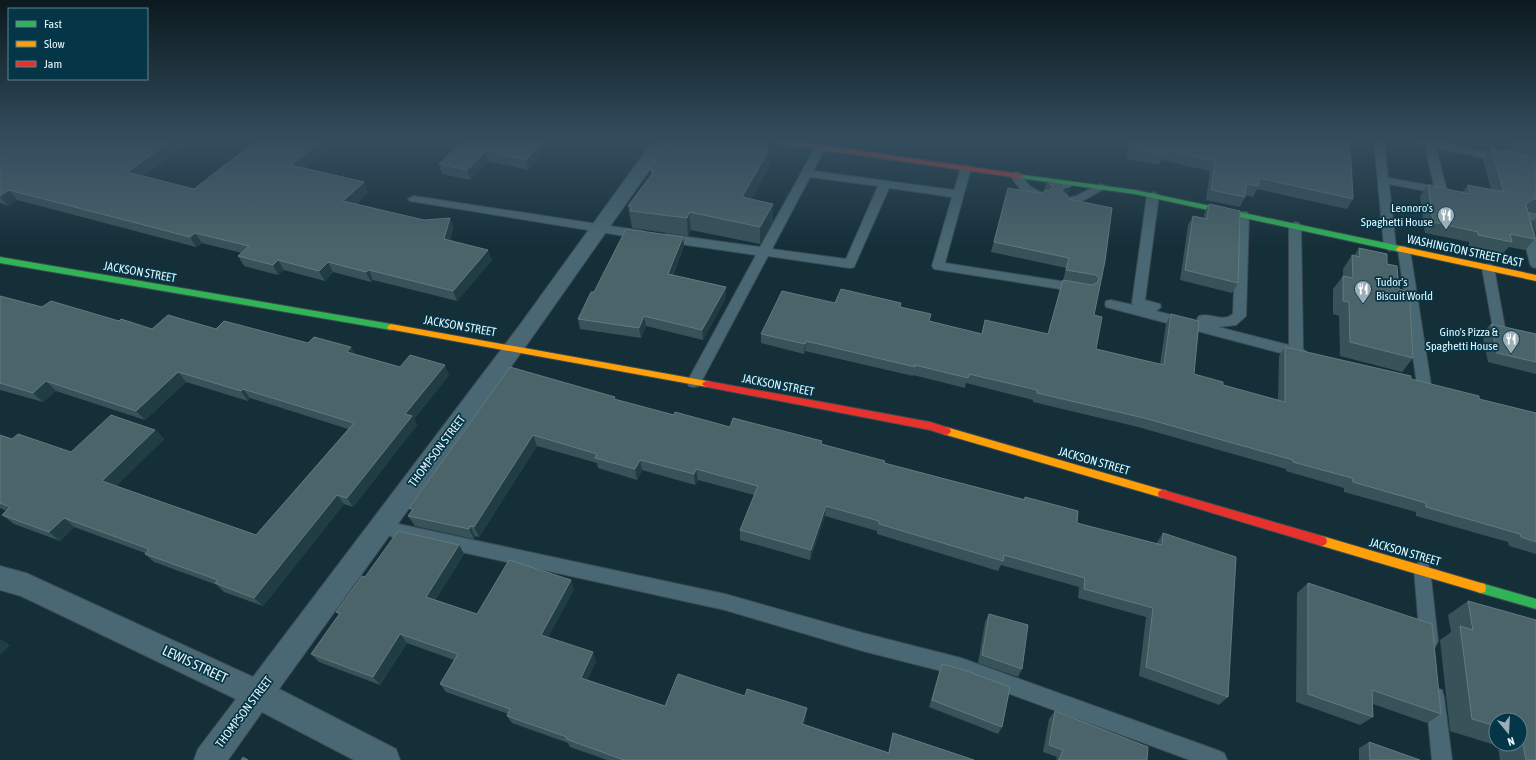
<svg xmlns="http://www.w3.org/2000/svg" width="1536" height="760" font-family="'Asap Condensed',sans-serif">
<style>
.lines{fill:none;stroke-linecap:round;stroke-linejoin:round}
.lane-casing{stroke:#3b4b52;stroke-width:2}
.street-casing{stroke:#3b4b52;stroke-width:2}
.fast-casing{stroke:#3b4b52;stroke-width:2}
.slow-casing{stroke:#3b4b52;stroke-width:2}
.jam-casing{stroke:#3b4b52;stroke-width:2}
.lane{fill:#4a6874;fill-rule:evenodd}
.street{fill:#4a6874;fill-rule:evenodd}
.fast{fill:#30b455;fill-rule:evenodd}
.slow{fill:#ff9f0a;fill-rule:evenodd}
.jam{fill:#e5322d;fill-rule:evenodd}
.wall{fill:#375258;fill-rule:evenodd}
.shaded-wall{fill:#213d44}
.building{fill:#4a646a;stroke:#627a80}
.labels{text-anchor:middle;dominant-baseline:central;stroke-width:3.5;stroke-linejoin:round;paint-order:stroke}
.poi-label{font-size:12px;fill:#e5f4fb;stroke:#053647;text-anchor:end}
.street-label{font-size:12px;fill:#e5f4fb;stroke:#053647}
.near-street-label{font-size:14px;fill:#e5f4fb;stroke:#053647}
</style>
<rect width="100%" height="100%" fill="#142f38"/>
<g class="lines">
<!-- lane casing -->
<g class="lane-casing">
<g id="lane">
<polygon points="1374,141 1384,141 1388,178 1434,186 1425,146 1410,141 1433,141 1536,162 1536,168 1436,148 1447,191 1445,193 1441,194 1389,184 1396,247 1390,251 1384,247"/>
<path d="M820,145L825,148L813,171L954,190L961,168L966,165L970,166L971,168L945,263L1079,284L1083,285L1085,288L1083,291L1079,292L934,269L932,266L952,197L889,188L854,267L850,268L768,256L699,386L694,387L689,386L687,382L756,255L666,242L660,238L666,234L760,247L815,148ZM810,177L878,186L846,259L772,249Z"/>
<path d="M1016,172C1022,173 1024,180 1029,185C1034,190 1044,192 1048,197L1046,199C1031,203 1017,187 1010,175Z"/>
<polygon points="1100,184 1104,185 1106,187 1104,189 1084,200 1066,205 1060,201 1062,199 1076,196"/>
<path d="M1153,192L1159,195L1145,300L1160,304L1161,307L1156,311L1199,322L1197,319L1199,316C1211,312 1222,323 1233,314L1237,215L1239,212H1247L1249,215L1246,316L1236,325L1218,327L1289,345V226L1295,222L1299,223L1301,226L1303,349L1308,353L1306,357H1296L1106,307L1105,304L1106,301L1111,300L1133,305L1132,303L1147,195Z"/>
<polygon points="414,196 643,231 649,235 643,239 410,201 408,199"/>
<polygon points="1524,211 1536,213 1536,221 1531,220 1536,240 1536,268 1532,267 1530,264 1518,215"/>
<polygon points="1404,246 1410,250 1431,385 1429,389 1424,390 1419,389 1417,385 1398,250"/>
<polygon points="1488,264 1492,265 1494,268 1505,328 1536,335 1536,345 1494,334 1482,268 1484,265"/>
<polygon points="380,520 725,594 863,633 961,658 1217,750 1224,753 1227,760 1190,760 961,676 863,651 725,610 380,534 374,532 372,527 374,522"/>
<polygon points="1422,561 1428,564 1430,569 1438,641 1435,647 1429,650 1423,647 1420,641 1414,569 1416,564"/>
<polygon points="1435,688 1442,690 1444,697 1452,760 1432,760 1426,697 1428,690"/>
</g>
</g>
<!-- street casing -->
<g class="street-casing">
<polygon id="street" points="653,141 670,141 533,336 279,689 396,749 400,760 354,760 262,712 228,760 194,760 198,749 236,699 21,596 0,590 0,566 26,573 253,677 519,326"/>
</g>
<!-- fast casing -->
<g class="fast-casing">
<g id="fast">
<polygon points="1016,174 1135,190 1400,246 1404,249 1400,252 1135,194 1019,178 1016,178"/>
<polygon points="0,257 391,324 395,327 391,330 0,263"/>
<polygon points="1481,583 1536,599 1536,609 1477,592 1476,588 1477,584"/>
</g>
</g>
<!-- slow casing -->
<g class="slow-casing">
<g id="slow">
<polygon points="1400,246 1536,275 1536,281 1397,251 1396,249"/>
<polygon points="391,324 707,381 710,382 712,384 710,386 707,387 388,329 387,327"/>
<polygon points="946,427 1163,490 1167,491 1168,494 1167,497 1163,498 943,434 941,431 943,428"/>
<polygon points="1322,536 1481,583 1485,584 1486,588 1485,592 1481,593 1322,546 1318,544 1317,541 1318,538"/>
</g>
</g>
<!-- jam casing -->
<g class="jam-casing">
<g id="jam">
<polygon points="771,141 791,141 1019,174 1023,176 1019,178 774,143"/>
<polygon points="707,381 930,422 949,428 951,431 949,434 946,435 930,430 707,387 704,386 702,384 704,382"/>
<polygon points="1163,490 1322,536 1326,538 1327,541 1326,544 1322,546 1163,498 1159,497 1158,494 1159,491"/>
</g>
</g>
<!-- lane -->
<use href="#lane" class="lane"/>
<!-- street -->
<use href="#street" class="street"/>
<!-- fast -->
<use href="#fast" class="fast"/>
<!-- slow -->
<use href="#slow" class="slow"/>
<!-- jam -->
<use href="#jam" class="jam"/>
</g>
<!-- wall -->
<g class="wall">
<polygon points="0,141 191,141 143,176 194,189 256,141 338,141 304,168 364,182 368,192 356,204 424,220 450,218 453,228 450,241 492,260 457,301 373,280 371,282 333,272 325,281 284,270 278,275 244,266 238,256 242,253 202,243 196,247 17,200 8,206 0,203"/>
<polygon points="462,141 554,141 528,170 488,161 470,180 442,174 439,164"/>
<polygon points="1039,141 1055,141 1054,144"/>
<polygon points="1129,141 1350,141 1353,199 1347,209 1257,189 1253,197 1245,195 1245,197 1240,207 1206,200 1210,171 1161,160 1159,165 1126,159"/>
<polygon points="1503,141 1536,141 1536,213 1527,210 1535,239 1525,250 1509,247 1503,253 1469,246 1469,242 1425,233 1420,196 1428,185 1462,192 1468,185 1491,190 1483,159 1491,148 1506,151"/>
<polygon points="769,167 751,199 773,204 773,221 760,244 691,230 688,236 632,228 628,206 651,174 650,168"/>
<polygon points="1047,181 1068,196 1068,199 1112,208 1094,315 1096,349 1160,364 1166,324 1171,314 1194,374 1223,385 1278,400 1279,356 1285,347 1411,379 1479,399 1536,413 1536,554 1509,546 1508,542 1416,516 1416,512 1344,492 1344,488 1286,471 1286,469 1138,427 1033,402 1033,400 966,383 965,388 913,375 913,376 805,351 804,354 761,343 761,334 835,303 901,303 901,307 930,321 982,334 985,320 1048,334 1060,290 1063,280 1092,285 1063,280 1066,268 991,252 1008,188 1043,194"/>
<polygon points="1209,204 1238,283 1232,293 1180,280 1188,225 1193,216 1204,218 1204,214"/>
<polygon points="1536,218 1536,234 1533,222"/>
<polygon points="683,237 684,246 673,275 726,287 726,297 703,340 646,326 641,338 580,329 578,319 594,292"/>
<polygon points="1359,248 1387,264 1399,289 1413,358 1402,372 1340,356 1339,316 1333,314 1333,289 1343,276 1343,269 1352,255 1354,256"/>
<polygon points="0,296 42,307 119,321 152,329 216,329 308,343 355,354 400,367 449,375 414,419 417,425 353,507 344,504 263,606 224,592 217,585 154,562 145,554 145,553 74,527 60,541 14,524 2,515 7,511 0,508 0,435 12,439 71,452 155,430 164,439 116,486 256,535 348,429 250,398 248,401 186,382 145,420 56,391 43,402 0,390"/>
<polygon points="1491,324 1536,334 1536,374 1488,362 1482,333"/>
<polygon points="510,367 615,400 674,415 730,427 822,444 885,463 1024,499 1025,497 1077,523 1156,544 1163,533 1228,697 1219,705 1139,676 1146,617 1078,598 1079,587 1001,565 998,571 877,534 877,531 825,516 810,560 740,540 740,530 754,495 698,480 695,485 642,470 637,480 598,468 597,463 537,446 479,537 475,536 474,539 415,526 408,516 412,511 409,508"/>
<polygon points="459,545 464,554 435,600 477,614 574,589 548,637 596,661 587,680 665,706 806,716 804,724 888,753 893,733 974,760 607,760 570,747 568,743 512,723 507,716 508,714 446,692 440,684 454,660 407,643 380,685 319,662 311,654 339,615 336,612 365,577"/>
<polygon points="1308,583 1441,714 1427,723 1373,704 1373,717 1360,725 1296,702 1297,593"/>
<path d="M1468,601L1536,620V760H1500L1498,746L1450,731L1440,640L1451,632L1448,615ZM1496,720H1520V744H1496Z"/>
<polygon points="989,614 1022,669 1018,677 978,663 985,622"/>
<polygon points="942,664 1002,727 998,734 929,707 939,672"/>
<polygon points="1055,711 1147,760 1056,760 1057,757 1043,752 1049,719"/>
<polygon points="1369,742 1420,760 1359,760 1359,748"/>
</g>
<!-- shaded-wall -->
<g class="shaded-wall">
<polygon points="171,141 191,141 134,182 127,172"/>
<polygon points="321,141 338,141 296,175 291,165"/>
<polygon points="543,141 554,141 528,170 526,160"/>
<polygon points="769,150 769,167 742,215 742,197"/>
<polygon points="486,151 488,161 470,180 467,170"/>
<polygon points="364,182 368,192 348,211 343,201"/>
<polygon points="1071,186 1067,196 1062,191 1064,188"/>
<polygon points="9,190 17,200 8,206 0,196"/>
<polygon points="1533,199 1524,210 1526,205"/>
<polygon points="773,204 773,221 760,244 760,227"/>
<polygon points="689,212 691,230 688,236 687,218"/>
<polygon points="450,218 453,228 448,249 444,239"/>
<polygon points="195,233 202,243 196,247 190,237"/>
<polygon points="683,237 684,246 669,283 668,274"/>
<polygon points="488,250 492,260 457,301 453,291"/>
<polygon points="278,260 284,270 278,275 273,265"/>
<polygon points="328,262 333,272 325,281 319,271"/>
<polygon points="369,270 373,280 371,282 366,272"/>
<polygon points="726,287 726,297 703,340 702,330"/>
<polygon points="644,316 646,326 641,338 639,328"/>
<polygon points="806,341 805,351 804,354 805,344"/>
<polygon points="351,347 357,357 347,352"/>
<polygon points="445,365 449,375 414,419 417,425 353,507 347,498 405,414"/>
<polygon points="178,372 186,382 145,420 136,411"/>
<polygon points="46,381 56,391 43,402 33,393"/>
<polygon points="243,389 250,398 248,401 241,391"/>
<polygon points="155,430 164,439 111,491 102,481"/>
<polygon points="533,435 537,446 479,537 474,527"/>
<polygon points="640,460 642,470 637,480 635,469"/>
<polygon points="696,469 698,480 695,485 694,474"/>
<polygon points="337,495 344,504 263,606 254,598"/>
<polygon points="826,506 825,516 810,560 811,550"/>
<polygon points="64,518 74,527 60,541 49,532"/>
<polygon points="470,526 475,536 474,539 469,529"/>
<polygon points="459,545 464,554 432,606 426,597"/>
<polygon points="571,580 574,589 545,644 541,635"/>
<polygon points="400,634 407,643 380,685 373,677"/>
<polygon points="0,639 10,645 0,655"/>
<polygon points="593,652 596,661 584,686 581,678"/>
<polygon points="807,708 806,716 802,731 802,724"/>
</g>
<!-- building -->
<g class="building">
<polygon points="0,141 171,141 127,172 194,189 256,141 321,141 291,165 364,182 343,201 424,220 450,218 444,239 488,250 453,291 369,270 366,272 328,262 319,271 278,260 273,265 238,256 249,246 195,233 190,237 9,190 0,196"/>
<polygon points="462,141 543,141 526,160 486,151 467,170 439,164"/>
<polygon points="672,141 763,141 769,150 742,197 773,204 760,227 689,212 687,218 630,211 632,207 628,206 653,173 650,168 669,142"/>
<polygon points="1132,141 1350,141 1353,199 1259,178 1258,186 1246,184 1245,197 1211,190 1215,161 1164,150 1164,155 1130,148"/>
<polygon points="1515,141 1536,141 1536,148 1516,144"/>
<polygon points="1491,148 1536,157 1536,199 1533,199 1526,205 1535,239 1510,234 1512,242 1478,235 1478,232 1433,222 1428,185 1470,194 1468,185 1504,192"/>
<polygon points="1047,181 1071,186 1064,188 1062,191 1068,196 1068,199 1112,208 1105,261 1094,315 1102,317 1096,349 1164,365 1171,314 1199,321 1194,374 1223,382 1223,385 1285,402 1285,347 1411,376 1411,379 1479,396 1479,399 1536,413 1536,542 1521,537 1520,534 1426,507 1426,503 1353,482 1352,478 1293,462 1293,460 1144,418 1037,393 1037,390 969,374 968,378 915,365 915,367 806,341 805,344 761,334 782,291 835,303 841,289 901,303 900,307 931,314 929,321 982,334 985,320 1048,334 1063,280 1092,285 1097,283 1099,278 1096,275 1066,270 1069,258 994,242 1008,188 1043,194 1044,191 1050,190 1053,187"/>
<polygon points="1209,204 1240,211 1238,283 1185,270 1193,216 1207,219"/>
<polygon points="626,229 683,237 668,274 726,287 702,330 644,316 639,328 578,319 591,292 594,292"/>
<polygon points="1359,248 1387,254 1387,264 1397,266 1399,289 1409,292 1413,358 1350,342 1349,302 1343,301 1343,276 1353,278 1352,255 1360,257"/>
<polygon points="0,296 42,307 51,301 119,321 121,319 152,329 168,315 216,329 224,321 308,343 314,337 351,347 347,352 400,367 410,355 445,365 405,414 412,416 347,498 337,495 254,598 215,583 218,580 145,554 149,549 64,518 49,532 2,515 10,507 0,503 0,435 12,439 18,434 71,452 111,415 155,430 102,481 256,535 354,423 243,389 241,391 178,372 136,411 46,381 33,393 0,383"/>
<polygon points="1491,324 1536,334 1536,362 1497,353"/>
<polygon points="510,367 615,397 614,399 674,415 675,412 730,427 733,418 822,441 821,444 885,461 884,463 1025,500 1025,497 1078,511 1077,523 1162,545 1163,533 1236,557 1228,697 1146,667 1153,608 1084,589 1085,578 1004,555 1003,561 879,524 879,521 826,506 811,550 740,530 758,486 696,469 694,474 640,460 635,469 595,458 597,454 533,435 474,527 470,526 469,529 408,516 413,509 409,508"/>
<polygon points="398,531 459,545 426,597 477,614 509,560 571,580 541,635 593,652 581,678 665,706 678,674 745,696 747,689 807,708 802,724 889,753 893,733 974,760 624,760 566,739 567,737 507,716 510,709 440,684 458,654 400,634 373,677 311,654 340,613 336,612 362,576 365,577"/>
<polygon points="1308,583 1432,624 1441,714 1372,690 1373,717 1308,694"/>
<polygon points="1468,601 1536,620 1536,760 1526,760 1521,734 1520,734 1520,720 1496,720 1496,726 1472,719 1460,626 1473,630"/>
<polygon points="989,614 1028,625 1022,669 982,655"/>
<polygon points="942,664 964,670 1010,687 1002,727 932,700"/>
<polygon points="1055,711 1148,747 1147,760 1059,760 1063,750 1049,745"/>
<polygon points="1369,742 1420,760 1370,760"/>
<polygon points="243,757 248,760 241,760"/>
</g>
<!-- sky -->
<linearGradient id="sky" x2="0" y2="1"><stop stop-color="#0b1a1f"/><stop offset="0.57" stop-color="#344d5e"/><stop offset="1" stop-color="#344d5e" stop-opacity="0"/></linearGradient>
<rect width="1536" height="248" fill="url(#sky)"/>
<!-- icons -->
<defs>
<g id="restaurant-pin" transform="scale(0.9)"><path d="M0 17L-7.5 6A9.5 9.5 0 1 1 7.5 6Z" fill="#9cafb7" stroke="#053647"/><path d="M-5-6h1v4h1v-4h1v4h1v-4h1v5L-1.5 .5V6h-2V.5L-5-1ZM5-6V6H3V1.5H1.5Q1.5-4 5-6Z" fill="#fff"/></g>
</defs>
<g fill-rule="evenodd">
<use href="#restaurant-pin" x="1446" y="215"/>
<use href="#restaurant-pin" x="1363" y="289"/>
<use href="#restaurant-pin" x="1511" y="339"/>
</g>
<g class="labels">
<!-- poi labels -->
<g class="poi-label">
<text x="1433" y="208">Leonoro's<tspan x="1433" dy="14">Spaghetti House</tspan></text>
<text x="1376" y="282" text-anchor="start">Tudor's<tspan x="1376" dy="14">Biscuit World</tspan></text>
<text x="1498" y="332">Gino's Pizza &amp;<tspan x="1498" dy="14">Spaghetti House</tspan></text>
</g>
<!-- street labels -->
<g class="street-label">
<text transform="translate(1465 251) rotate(12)">WASHINGTON STREET EAST</text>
<text transform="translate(140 272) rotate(10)">JACKSON STREET</text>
<text transform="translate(460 326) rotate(10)">JACKSON STREET</text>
<text transform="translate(778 385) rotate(11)">JACKSON STREET</text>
<text transform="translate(437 451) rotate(-53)">THOMPSON STREET</text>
<text transform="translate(1094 461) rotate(16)">JACKSON STREET</text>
<text transform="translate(1405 552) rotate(16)">JACKSON STREET</text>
<text transform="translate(244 712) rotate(-53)">THOMPSON STREET</text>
</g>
<!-- near-street labels -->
<g class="near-street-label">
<text transform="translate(195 664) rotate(25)">LEWIS STREET</text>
</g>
</g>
<!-- legend -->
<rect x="8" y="8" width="140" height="72" fill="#053647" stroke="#5f828f"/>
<rect x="16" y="21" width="20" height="6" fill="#30b455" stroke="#5f828f"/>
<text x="44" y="28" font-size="12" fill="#e5f4fb">Fast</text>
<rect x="16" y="41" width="20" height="6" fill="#ff9f0a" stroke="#5f828f"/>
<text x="44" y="48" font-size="12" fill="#e5f4fb">Slow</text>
<rect x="16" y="61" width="20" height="6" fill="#e5322d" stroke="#5f828f"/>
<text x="44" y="68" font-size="12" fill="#e5f4fb">Jam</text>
<!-- north arrow -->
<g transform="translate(1508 732) rotate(162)"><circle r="19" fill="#053647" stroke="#5f828f"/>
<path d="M0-3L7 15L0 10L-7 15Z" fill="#9cafb7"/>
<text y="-6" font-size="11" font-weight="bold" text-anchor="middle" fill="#e5f4fb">N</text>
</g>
</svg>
